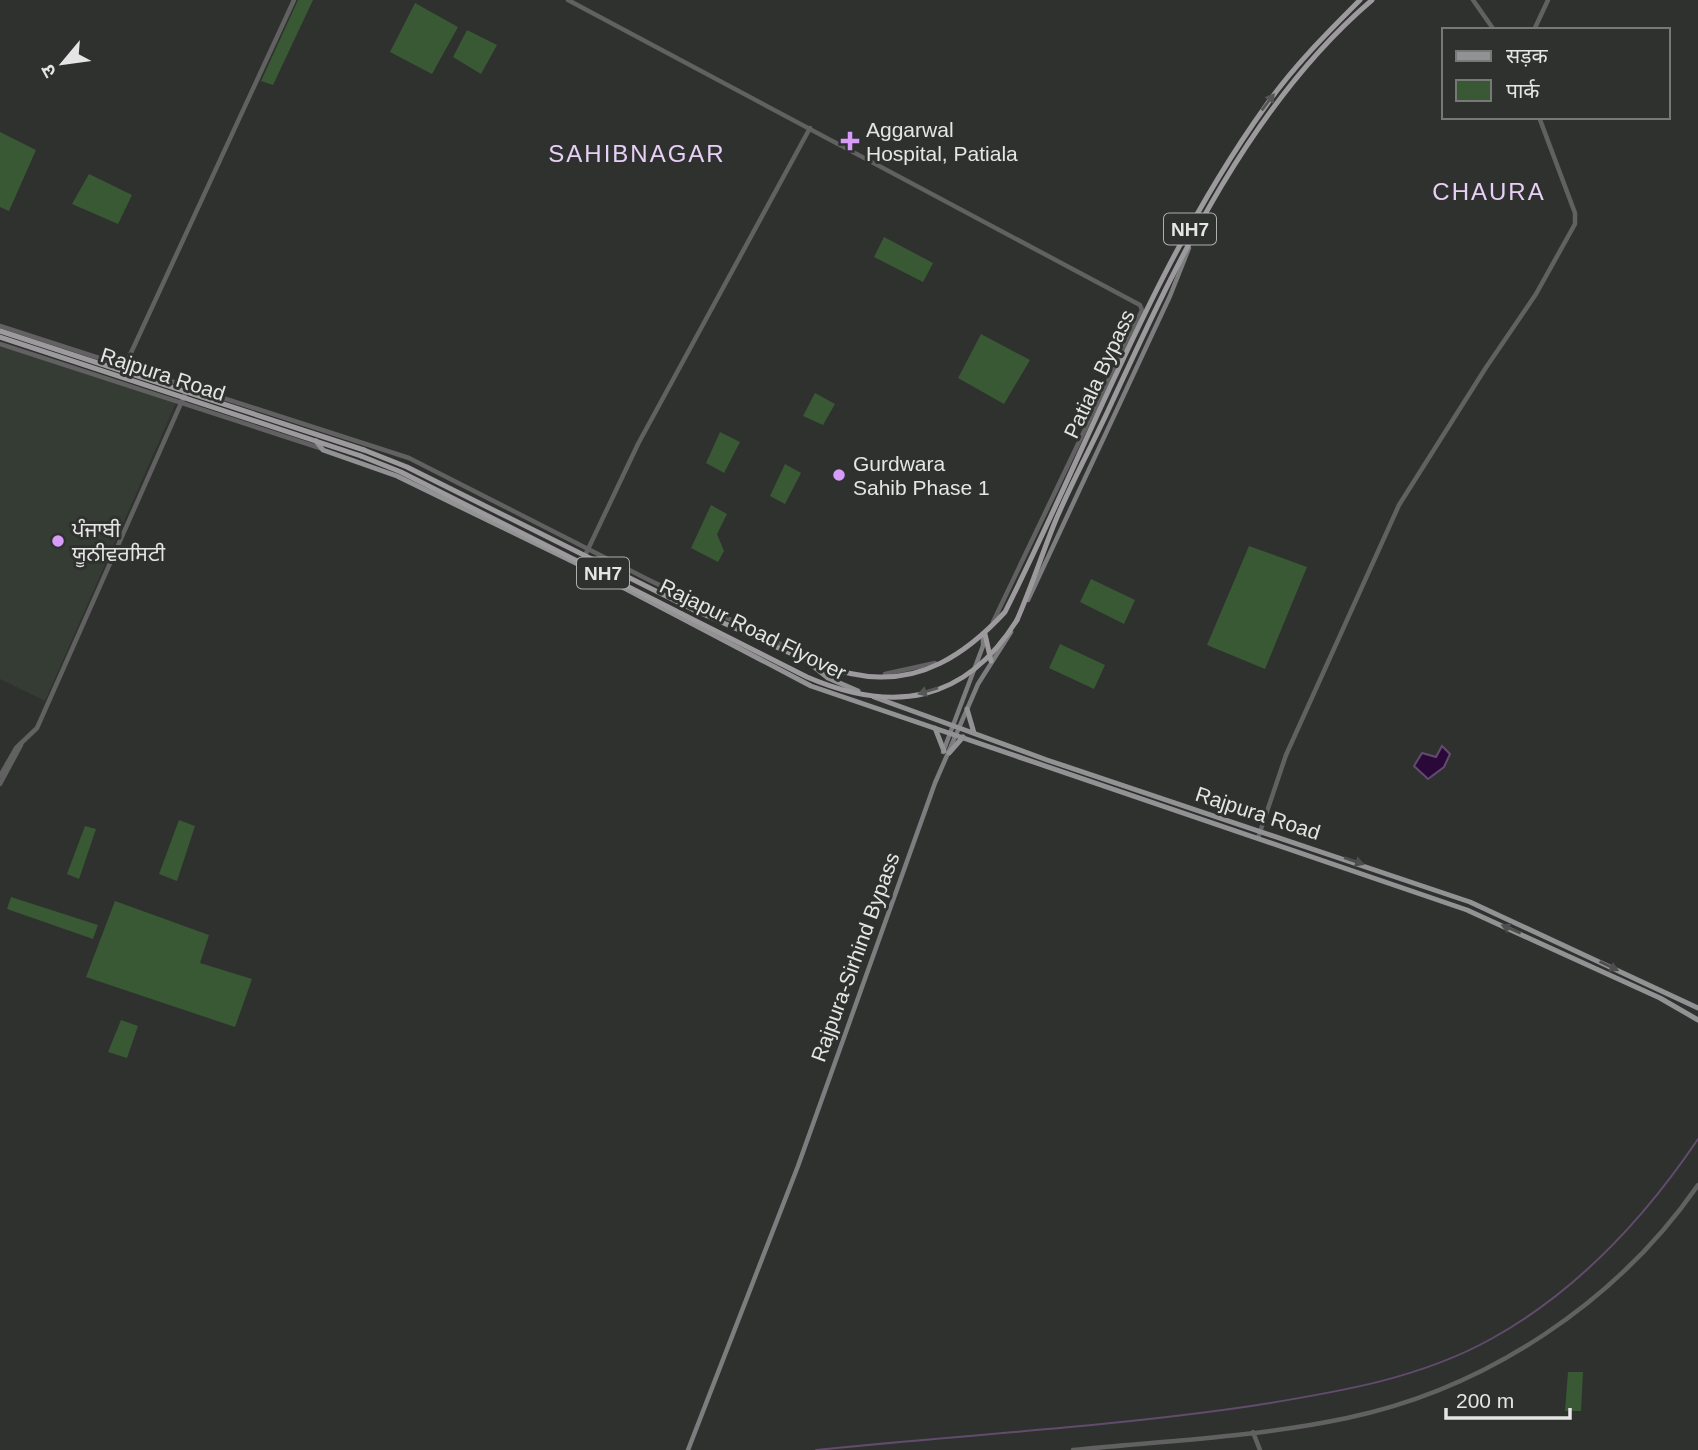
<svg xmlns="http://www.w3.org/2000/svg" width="1698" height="1450" font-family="Arial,'Noto Sans Devanagari','Noto Sans Gurmukhi',sans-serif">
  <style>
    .built { fill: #353c34 }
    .green { fill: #395934 }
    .water { fill: #2a093a; stroke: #624b6d; stroke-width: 2 }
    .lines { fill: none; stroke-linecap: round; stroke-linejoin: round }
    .stream { stroke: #624b6d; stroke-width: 2 }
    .tertiary { stroke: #626162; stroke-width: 4.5 }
    .secondary { stroke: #7d7c7e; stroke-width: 4.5 }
    .primary { stroke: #929193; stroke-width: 5 }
    .trunk { stroke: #9c9a9d; stroke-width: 5 }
    .trunk-bridge { stroke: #9c9a9d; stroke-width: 5 }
    .oneway { fill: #555656 }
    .oneway2 { fill: #4d4e4d }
    .poi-dot { fill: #d79bf9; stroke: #2f312f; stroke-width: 2.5 }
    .labels { text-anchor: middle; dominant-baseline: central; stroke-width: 6; stroke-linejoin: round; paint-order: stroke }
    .shield { fill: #2f312f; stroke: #aeafae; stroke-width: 2 }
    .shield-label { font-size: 19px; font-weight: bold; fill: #e4e5e4 }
    .poi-label { font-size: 21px; fill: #e4e5e4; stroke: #2f312f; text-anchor: start }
    .street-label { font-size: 21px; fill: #e4e5e4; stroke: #2f312f }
    .quarter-label { font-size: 24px; letter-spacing: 2px; fill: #e8cff7; stroke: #2f312f }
  </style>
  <rect width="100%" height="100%" fill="#2f312f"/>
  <!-- built -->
  <path class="built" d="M0,342l176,61 -131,298 -45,-22z"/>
  <!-- green -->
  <path class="green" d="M298,0h15l-40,85 -12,-4z
    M415,3l43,24 -26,47 -42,-22z
    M467,30l30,15 -16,29 -28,-17z
    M0,132l36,18 -27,61 -9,-4z
    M89,174l43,21 -14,29 -46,-20z
    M884,237l49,26 -10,19 -49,-25z
    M981,334l49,26 -26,44 -46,-26z
    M815,393l20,11 -12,21 -20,-9z
    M720,432l20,10 -16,31 -18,-10z
    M785,464l16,9 -16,31 -15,-8z
    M711,505l16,9 -10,20 7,17 -6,11 -27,-14z
    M1249,546l58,21 -42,102 -58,-24z
    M1091,579l44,21 -11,24 -44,-22z
    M1060,644l45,21 -11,24 -45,-21z
    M179,820l16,6 -18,55 -18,-7z
    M85,826l11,3 -17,50 -12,-5z
    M11,897l87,28 -5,14 -86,-30z
    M115,901l94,34 -9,28 52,16 -17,48 -149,-50z
    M121,1020l17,6 -11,32 -19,-6z
    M1568,1372h15l-2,39h-16z"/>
  <!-- water -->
  <path class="water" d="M1442,746l8,8 -6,13 -16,12 -14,-13 8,-13 14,4z"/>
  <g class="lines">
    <!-- stream -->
    <path class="stream" d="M816,1450c147,-15 295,-23 442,-45 79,-13 161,-26 233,-66 85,-47 153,-120 207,-200"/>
    <!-- tertiary -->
    <path class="tertiary" d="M568,0l572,305 2,5 -149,312
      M1473,0l21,30
      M1534,30l14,-30
      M0,326l409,132 240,122 144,70 43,16
      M0,344l320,104
      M124,368l170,-368
      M581,564l57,-120 172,-316
      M885,674l50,-11
      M0,776l16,-28 21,-20 149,-336
      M0,784l21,-39
      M1258,838l28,-83 113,-250 86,-136 51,-75 39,-70v-11l-36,-96
      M1253,1432l7,18
      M1073,1450c91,-9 185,-13 274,-32 139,-29 270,-116 351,-233"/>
    <!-- secondary -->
    <path class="secondary" d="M1028,600l142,-304 19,-48
      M943,752l40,-106v-9
      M688,1450l110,-284 137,-383 43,-99 33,-52"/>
    <!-- primary -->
    <path class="primary" d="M316,441l7,9 74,26 191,93 223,117 656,224 193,88 38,22
      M807,661l21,17 30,13
      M874,697l173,63 423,142 228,106
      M967,709l7,24
      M935,728l9,23
      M949,753l14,-16"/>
    <!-- trunk -->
    <path class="trunk" d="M0,331l364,119
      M0,337l361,119
      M698,612c120,49 198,118 307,0 85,-169 149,-350 260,-505 27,-39 61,-73 95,-107
      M1017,620c14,-32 25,-66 38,-98 17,-41 39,-80 57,-120 66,-142 138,-298 260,-402
      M985,634l6,27"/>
    <!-- trunk-bridge -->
    <path class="trunk-bridge" d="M364,450l43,17 291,145
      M361,456l40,16 406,205c86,37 158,26 210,-57"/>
  </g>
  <!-- one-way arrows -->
  <defs><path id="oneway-solid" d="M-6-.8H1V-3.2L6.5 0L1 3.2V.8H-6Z" transform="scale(1.75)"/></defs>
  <g class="oneway">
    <use href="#oneway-solid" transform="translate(1268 102) rotate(-53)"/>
    <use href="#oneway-solid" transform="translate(928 691) rotate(163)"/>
  </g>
  <g class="oneway2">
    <use href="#oneway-solid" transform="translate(1354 861) rotate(19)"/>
    <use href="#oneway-solid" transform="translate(1511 929) rotate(-157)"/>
    <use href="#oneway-solid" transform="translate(1609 966) rotate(26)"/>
  </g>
  <!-- markers -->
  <g class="poi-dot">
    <path d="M846.5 130.5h7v7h7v7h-7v7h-7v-7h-7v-7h7z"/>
    <circle cx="839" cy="475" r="7"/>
    <circle cx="58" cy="541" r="7"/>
  </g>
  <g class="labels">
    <!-- shield labels -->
    <g class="shield">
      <rect x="1164" y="213.5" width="52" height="31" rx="5"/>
      <rect x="577" y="557.5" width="52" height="31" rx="5"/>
    </g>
    <g class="shield-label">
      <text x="1190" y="229">NH7</text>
      <text x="603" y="573">NH7</text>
    </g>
    <!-- poi labels -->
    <g class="poi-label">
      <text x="866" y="129">Aggarwal<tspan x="866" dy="24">Hospital, Patiala</tspan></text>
      <text x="853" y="463">Gurdwara<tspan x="853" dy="24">Sahib Phase 1</tspan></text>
      <text x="72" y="529">ਪੰਜਾਬੀ<tspan x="72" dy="24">ਯੂਨੀਵਰਸਿਟੀ</tspan></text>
    </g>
    <!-- street labels -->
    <g class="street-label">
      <text transform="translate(163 374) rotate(18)">Rajpura Road</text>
      <text transform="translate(1099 374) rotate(-65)">Patiala Bypass</text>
      <text transform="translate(753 629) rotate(26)">Rajapur Road Flyover</text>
      <text transform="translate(1258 813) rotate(18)">Rajpura Road</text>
      <text transform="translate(855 957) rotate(-70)">Rajpura-Sirhind Bypass</text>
    </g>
    <!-- quarter labels -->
    <g class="quarter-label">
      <text x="637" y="153">SAHIBNAGAR</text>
      <text x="1489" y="191">CHAURA</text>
    </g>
  </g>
  <!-- legend -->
  <rect x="1442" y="28" width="228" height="91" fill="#2f312f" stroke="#777977" stroke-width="2"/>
  <rect x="1456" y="51" width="35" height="10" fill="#929193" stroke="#777977" stroke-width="2"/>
  <text x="1506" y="63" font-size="21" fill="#e4e5e4">सड़क</text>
  <rect x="1456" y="80" width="35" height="21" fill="#395934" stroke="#777977" stroke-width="2"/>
  <text x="1506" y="98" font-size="21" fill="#e4e5e4">पार्क</text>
  <!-- north arrow -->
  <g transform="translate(63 63) rotate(241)" stroke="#2f312f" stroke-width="5" paint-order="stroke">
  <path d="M0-5L12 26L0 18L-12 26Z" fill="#e4e5e4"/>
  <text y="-10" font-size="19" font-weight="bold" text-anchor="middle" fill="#e4e5e4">उ</text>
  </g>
  <!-- scale -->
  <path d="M1446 1408v10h124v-10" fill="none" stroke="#e4e5e4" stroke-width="3.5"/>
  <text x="1456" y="1408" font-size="21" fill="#e4e5e4" stroke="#2f312f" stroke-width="5" paint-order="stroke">200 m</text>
</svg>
